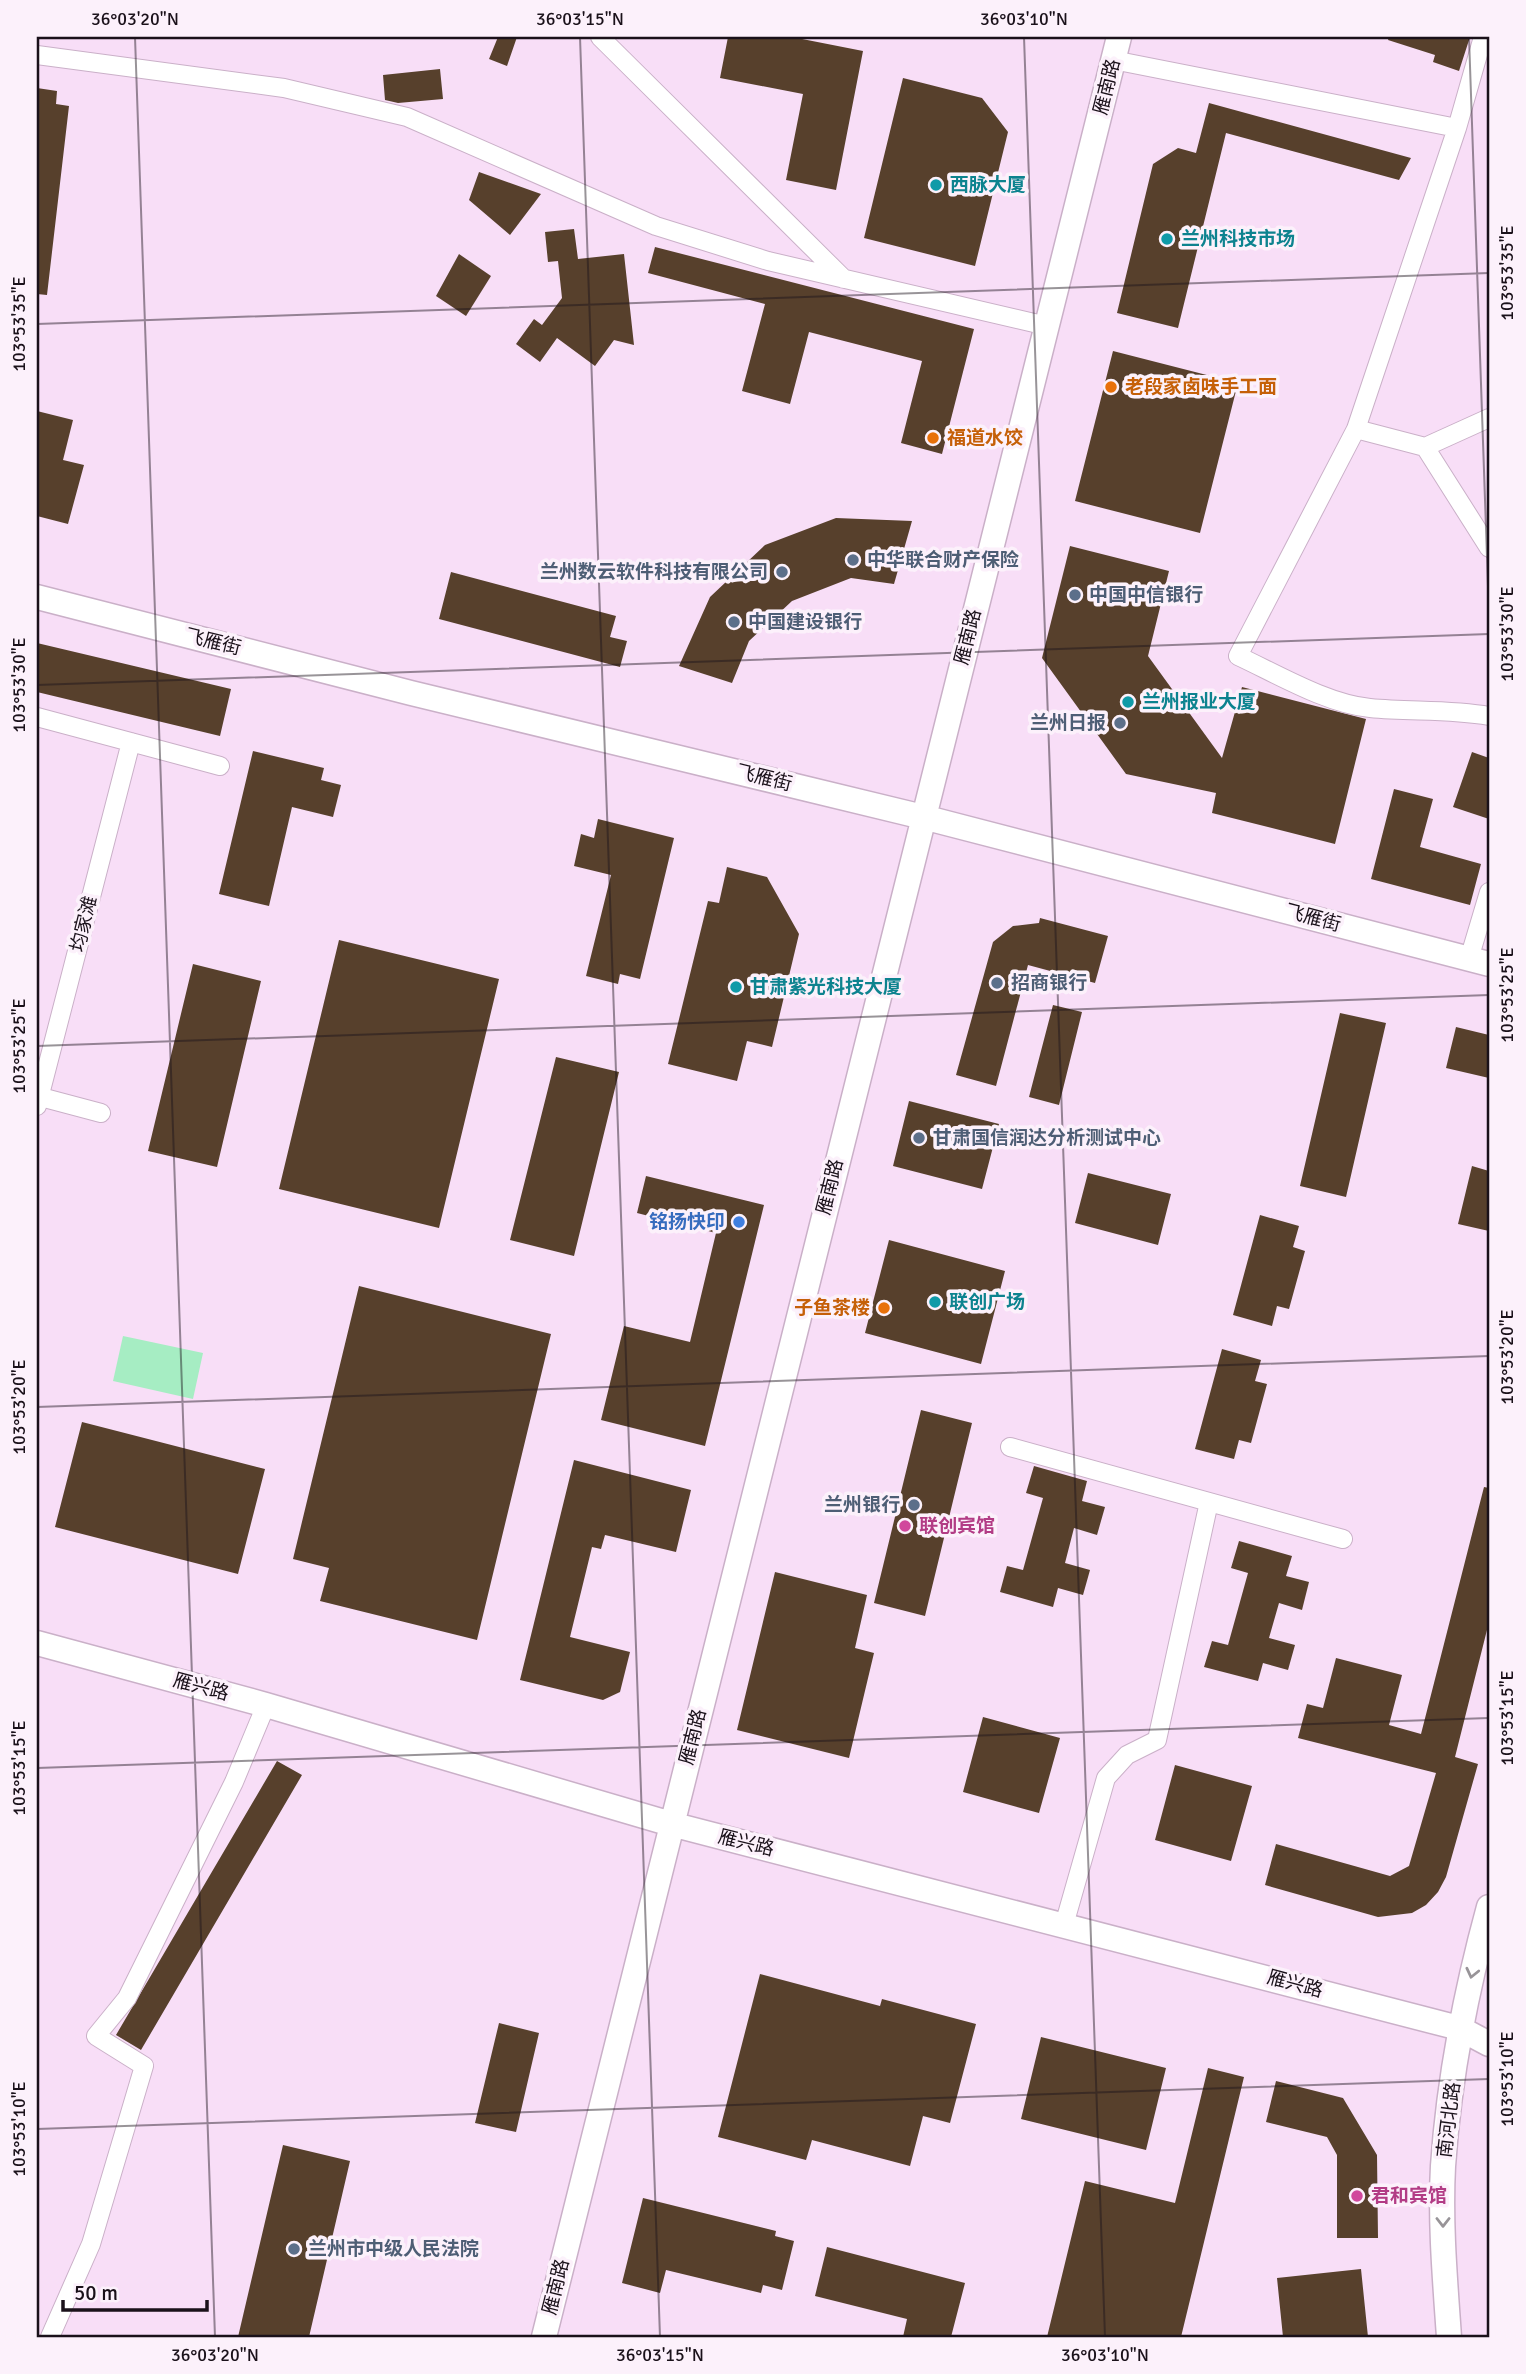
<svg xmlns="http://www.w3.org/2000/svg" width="1526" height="2374" font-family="Signika,'Noto Sans SC',sans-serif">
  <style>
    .green { fill: #a6edc3 }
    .building { fill: #57402c }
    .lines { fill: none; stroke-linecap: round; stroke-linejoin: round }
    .street-casing { stroke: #cab0c8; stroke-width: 20 }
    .secondary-casing { stroke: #cab0c8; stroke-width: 27 }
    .street { stroke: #fff; stroke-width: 18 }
    .secondary { stroke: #fff; stroke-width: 24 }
    .oneway { stroke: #989498 }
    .ticks { fill: none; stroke: #1a111a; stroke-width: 2; stroke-opacity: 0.45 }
    .culture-dot { fill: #0f9aa8; stroke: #fcf1fb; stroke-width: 2.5 }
    .food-dot { fill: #e8710a; stroke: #fcf1fb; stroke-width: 2.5 }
    .service-dot { fill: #5c6f8a; stroke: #fcf1fb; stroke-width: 2.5 }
    .shop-dot { fill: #3f7fe0; stroke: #fcf1fb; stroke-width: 2.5 }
    .hotel-dot { fill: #d1479c; stroke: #fcf1fb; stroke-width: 2.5 }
    .labels { text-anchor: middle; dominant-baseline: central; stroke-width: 7; stroke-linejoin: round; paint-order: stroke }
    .street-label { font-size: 19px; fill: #1a111a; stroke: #fcf1fb }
    .culture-label { font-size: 19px; font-weight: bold; fill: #0d838f; stroke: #fcf1fb; text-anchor: start }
    .food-label { font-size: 19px; font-weight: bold; fill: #c56008; stroke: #fcf1fb; text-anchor: start }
    .service-label { font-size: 19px; font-weight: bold; fill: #4e5e75; stroke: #fcf1fb; text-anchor: start }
    .shop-label { font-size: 19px; font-weight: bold; fill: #366cbe; stroke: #fcf1fb; text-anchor: end }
    .hotel-label { font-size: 19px; font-weight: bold; fill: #b23c85; stroke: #fcf1fb; text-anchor: start }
    .neatline { fill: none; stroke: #1a111a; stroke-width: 2.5 }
    .ticks-label { font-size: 18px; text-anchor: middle; fill: #1a111a }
  </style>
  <rect width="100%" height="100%" fill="#f8def7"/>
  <!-- green -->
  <path class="green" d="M123,1336l80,17 -10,46 -80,-18z"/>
  <!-- building -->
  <path class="building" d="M498,37h19l-10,29 -18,-7z
    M728,37h64l71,14 -27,139 -50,-10 17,-86 -83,-16z
    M1389,37h81l-11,34 -26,-9 2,-7 -47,-15z
    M440,69l3,30 -45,4 -13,-3 -2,-25z
    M903,78l79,20 26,34 -33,134 -111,-28z
    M37,88l20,3 -1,13 13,2 -22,189 -10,-1z
    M1209,103l202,55 -12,22 -173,-47 -48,195 -61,-15 36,-149 25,-16 18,5z
    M479,172l62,22 -31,41 -41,-35z
    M574,229l4,30 46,-5 10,91 -20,-5 -19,26 -38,-28 -17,24 -24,-18 18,-25 8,6 20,-27 -4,-37 -10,1 -3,-30z
    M655,247l319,82 -32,125 -41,-11 21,-82 -113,-29 -19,72 -48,-13 23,-87 -117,-31z
    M459,254l32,22 -25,40 -30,-20z
    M1113,351l125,32 -38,150 -125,-32z
    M37,411l36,9 -10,40 21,5 -16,59 -31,-8z
    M836,518l76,3 -18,63 -43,-6 -59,23 -43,40 -17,42 -53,-17 31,-69 55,-52z
    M1070,546l99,25 -21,85 74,102 20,-71 124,32 -31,125 -123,-31 4,-20 -90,-19 -84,-116z
    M451,572l165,44 -6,21 17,4 -7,26 -181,-48z
    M37,643l194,46 -11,47 -183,-44z
    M253,751l71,17 -3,12 20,5 -8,32 -41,-10 -23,99 -50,-12z
    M1472,752l17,6v61l-36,-12z
    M1394,789l39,10 -13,48 61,17 -11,41 -99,-26z
    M598,819l76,19 -34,141 -20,-5 -2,10 -32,-8 25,-101 -37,-9 7,-32 13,4z
    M727,867l40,10 32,57 -27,113 -25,-6 -10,40 -69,-17 40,-163 11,2z
    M1040,918l68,18 -13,47 -67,-18 -32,121 -40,-11 37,-133 20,-16 26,-3z
    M339,940l160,39 -60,249 -160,-39z
    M193,964l68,17 -44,186 -69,-16z
    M1053,1005l29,7 -23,93 -30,-8z
    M1340,1013l46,10 -40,174 -46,-11z
    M1456,1027l33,8v43l-43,-10z
    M556,1057l63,15 -45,184 -64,-16z
    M909,1101l90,23 -17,65 -89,-23z
    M1472,1166l17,5v60l-31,-7z
    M1088,1173l83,21 -13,51 -83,-22z
    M646,1176l118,29 -59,241 -104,-26 23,-94 66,16 26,-109 -79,-20z
    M1260,1215l39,11 -6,21 12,4 -16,58 -12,-3 -5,20 -39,-11z
    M889,1240l116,31 -24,93 -116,-31z
    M359,1286l192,48 -74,306 -157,-39 9,-33 -36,-9z
    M1222,1349l39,11 -6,21 12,3 -16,59 -12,-3 -5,19 -39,-10z
    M921,1410l51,13 -47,193 -51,-13z
    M82,1422l183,47 -27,105 -183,-47z
    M574,1460l117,30 -15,62 -71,-17 -4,14 -9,-2 -22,90 60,15 -10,40 -17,8 -83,-20z
    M1034,1466l53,15 -5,20 23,6 -8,28 -23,-7 -9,35 25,7 -7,25 -25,-7 -5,19 -53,-15 7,-26 16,4 20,-72 -17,-5z
    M1484,1487l5,1v134l-34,135 23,7 -32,113 -8,15 -12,13 -14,8 -34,4 -113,-32 11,-41 114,32 19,-10 27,-93 -138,-35 9,-34 16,4 13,-50 66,17 -13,50 32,9z
    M1239,1541l53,15 -6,20 23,6 -7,28 -23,-7 -10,35 26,7 -7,25 -25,-7 -5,18 -54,-14 8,-26 16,4 20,-72 -17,-5z
    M775,1572l92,23 -12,53 19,5 -25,105 -112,-28z
    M983,1717l77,21 -21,75 -76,-21z
    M277,1761l25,14 -161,275 -25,-15z
    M1175,1765l77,21 -21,75 -76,-21z
    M760,1974l120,32 2,-7 94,25 -26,99 -27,-7 -13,50 -98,-26 -6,20 -88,-23z
    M499,2023l40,10 -23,99 -41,-9z
    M1041,2037l125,31 -20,82 -125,-31z
    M1208,2068l36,9 -63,260h-134l38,-156 90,22z
    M1276,2081l67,17 34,57 1,83h-41v-83l-10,-18 -61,-15z
    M283,2145l67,16 -41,176h-71z
    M643,2198l133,33 -1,5 19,5 -12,49 -19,-5 -2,8 -95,-23 -6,23 -38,-10z
    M827,2247l138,36 -14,54h-48l4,-18 -92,-23z
    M1361,2269l7,68h-85l-6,-59z"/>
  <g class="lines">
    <defs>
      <path id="street" d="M600,37l244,242
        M1483,37l-26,91 -101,301 -118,227c39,18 89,48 132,52 40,4 79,1 119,8
        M37,55l247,33 123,29 249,109 112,35 279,65
        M1113,60l344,68
        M1356,429l69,18 64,101
        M1425,447l64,-29
        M37,717l183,49
        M1469,959l20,-67
        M37,1096l64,17
        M37,1106l94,-364
        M1010,1447l333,92
        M1064,1925l42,-147 21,-23 30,-15 52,-238
        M50,2337l41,-93 53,-178 -48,-30 31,-38 107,-216 32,-77"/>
      <path id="secondary" d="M37,597l374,96 512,124 566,147
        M37,1643l229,62 405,119 788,204 30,16
        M544,2337l575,-2300
        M1449,2337c-4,-57 -9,-114 -6,-171 6,-88 23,-175 46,-259"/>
    </defs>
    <!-- street casing -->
    <use href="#street" class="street-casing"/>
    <!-- secondary casing -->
    <use href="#secondary" class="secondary-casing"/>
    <!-- street -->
    <use href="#street" class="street"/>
    <!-- secondary -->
    <use href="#secondary" class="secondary"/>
  </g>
  <!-- one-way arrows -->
  <defs><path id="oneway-chevron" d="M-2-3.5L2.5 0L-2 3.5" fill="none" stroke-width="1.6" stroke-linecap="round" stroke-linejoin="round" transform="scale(1.75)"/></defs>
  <g class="oneway">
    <use href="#oneway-chevron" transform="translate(1472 1973) rotate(103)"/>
    <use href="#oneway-chevron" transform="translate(1443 2222) rotate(90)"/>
  </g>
  <!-- ticks -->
  <path class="ticks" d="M135,37l80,2300M580,37l80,2300M1024,37l81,2300M1469,37l20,578M37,324l1452,-51M37,685l1452,-51M37,1046l1452,-51M37,1407l1452,-51M37,1768l1452,-50M37,2129l1452,-50"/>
  <!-- markers -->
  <g class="culture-dot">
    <circle cx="936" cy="185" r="7"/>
    <circle cx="1167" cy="239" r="7"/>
    <circle cx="1128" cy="702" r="7"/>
    <circle cx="736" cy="987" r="7"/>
    <circle cx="935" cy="1302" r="7"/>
  </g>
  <g class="food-dot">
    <circle cx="1111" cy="387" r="7"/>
    <circle cx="933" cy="438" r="7"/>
    <circle cx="884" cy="1308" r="7"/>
  </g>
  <g class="service-dot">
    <circle cx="853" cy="560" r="7"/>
    <circle cx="782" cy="572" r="7"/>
    <circle cx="1075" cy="595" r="7"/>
    <circle cx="734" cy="622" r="7"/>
    <circle cx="1120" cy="723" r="7"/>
    <circle cx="997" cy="983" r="7"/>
    <circle cx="919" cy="1138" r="7"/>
    <circle cx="914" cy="1505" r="7"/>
    <circle cx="294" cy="2249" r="7"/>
  </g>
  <circle class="shop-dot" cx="739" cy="1222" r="7"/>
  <g class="hotel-dot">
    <circle cx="905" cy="1526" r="7"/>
    <circle cx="1357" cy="2196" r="7"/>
  </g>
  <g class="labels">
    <!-- street labels -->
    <g class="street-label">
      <text transform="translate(1107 87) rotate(-76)">雁南路</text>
      <text transform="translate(968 637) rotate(-76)">雁南路</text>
      <text transform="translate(213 642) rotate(14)">飞雁街</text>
      <text transform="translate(764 778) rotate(14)">飞雁街</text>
      <text transform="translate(1313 918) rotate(15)">飞雁街</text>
      <text transform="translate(84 924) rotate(-76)">均家滩</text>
      <text transform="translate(830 1187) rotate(-76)">雁南路</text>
      <text transform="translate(201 1687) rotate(15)">雁兴路</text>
      <text transform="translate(693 1737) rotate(-76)">雁南路</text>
      <text transform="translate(746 1843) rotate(14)">雁兴路</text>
      <text transform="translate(1295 1984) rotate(15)">雁兴路</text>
      <text transform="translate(1449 2120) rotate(-83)">南河北路</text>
      <text transform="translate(556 2287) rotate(-76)">雁南路</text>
    </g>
    <!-- culture labels -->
    <g class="culture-label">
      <text x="950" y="185">西脉大厦</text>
      <text x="1181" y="239">兰州科技市场</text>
      <text x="1142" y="702">兰州报业大厦</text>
      <text x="750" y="987">甘肃紫光科技大厦</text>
      <text x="949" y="1302">联创广场</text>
    </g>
    <!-- food labels -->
    <g class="food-label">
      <text x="1125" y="387">老段家卤味手工面</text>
      <text x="947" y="438">福道水饺</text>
      <text x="870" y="1308" text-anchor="end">子鱼茶楼</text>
    </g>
    <!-- service labels -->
    <g class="service-label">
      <text x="867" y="560">中华联合财产保险</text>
      <text x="768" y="572" text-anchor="end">兰州数云软件科技有限公司</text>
      <text x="1089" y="595">中国中信银行</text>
      <text x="748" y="622">中国建设银行</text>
      <text x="1106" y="723" text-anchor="end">兰州日报</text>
      <text x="1011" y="983">招商银行</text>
      <text x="933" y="1138">甘肃国信润达分析测试中心</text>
      <text x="900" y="1505" text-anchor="end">兰州银行</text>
      <text x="308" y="2249">兰州市中级人民法院</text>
    </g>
    <!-- shop labels -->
    <g class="shop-label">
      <text x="725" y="1222">铭扬快印</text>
    </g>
    <!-- hotel labels -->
    <g class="hotel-label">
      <text x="919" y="1526">联创宾馆</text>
      <text x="1371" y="2196">君和宾馆</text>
    </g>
  </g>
  <!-- border -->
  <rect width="1526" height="2374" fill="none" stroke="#fcf1fb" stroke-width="77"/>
  <!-- scale -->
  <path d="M63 2300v10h144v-10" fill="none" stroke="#1a111a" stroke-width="3.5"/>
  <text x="74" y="2300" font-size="21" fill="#1a111a" stroke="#fcf1fb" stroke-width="5" paint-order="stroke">50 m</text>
  <rect x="38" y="38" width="1450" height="2298" class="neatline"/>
  <g class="ticks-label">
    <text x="135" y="25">36°03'20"N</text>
    <text x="580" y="25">36°03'15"N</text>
    <text x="1024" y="25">36°03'10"N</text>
    <text transform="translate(1507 273) rotate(-90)" y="6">103°53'35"E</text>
    <text transform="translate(19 324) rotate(-90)" y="6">103°53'35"E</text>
    <text transform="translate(1507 634) rotate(-90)" y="6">103°53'30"E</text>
    <text transform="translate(19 685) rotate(-90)" y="6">103°53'30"E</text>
    <text transform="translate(1507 995) rotate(-90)" y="6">103°53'25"E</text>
    <text transform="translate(19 1046) rotate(-90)" y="6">103°53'25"E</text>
    <text transform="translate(1507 1357) rotate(-90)" y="6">103°53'20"E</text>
    <text transform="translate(19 1407) rotate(-90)" y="6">103°53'20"E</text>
    <text transform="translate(1507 1718) rotate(-90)" y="6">103°53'15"E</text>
    <text transform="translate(19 1768) rotate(-90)" y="6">103°53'15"E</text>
    <text transform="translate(1507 2079) rotate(-90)" y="6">103°53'10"E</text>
    <text transform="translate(19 2129) rotate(-90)" y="6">103°53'10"E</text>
    <text x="215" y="2361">36°03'20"N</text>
    <text x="660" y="2361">36°03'15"N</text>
    <text x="1105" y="2361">36°03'10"N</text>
  </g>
</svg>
